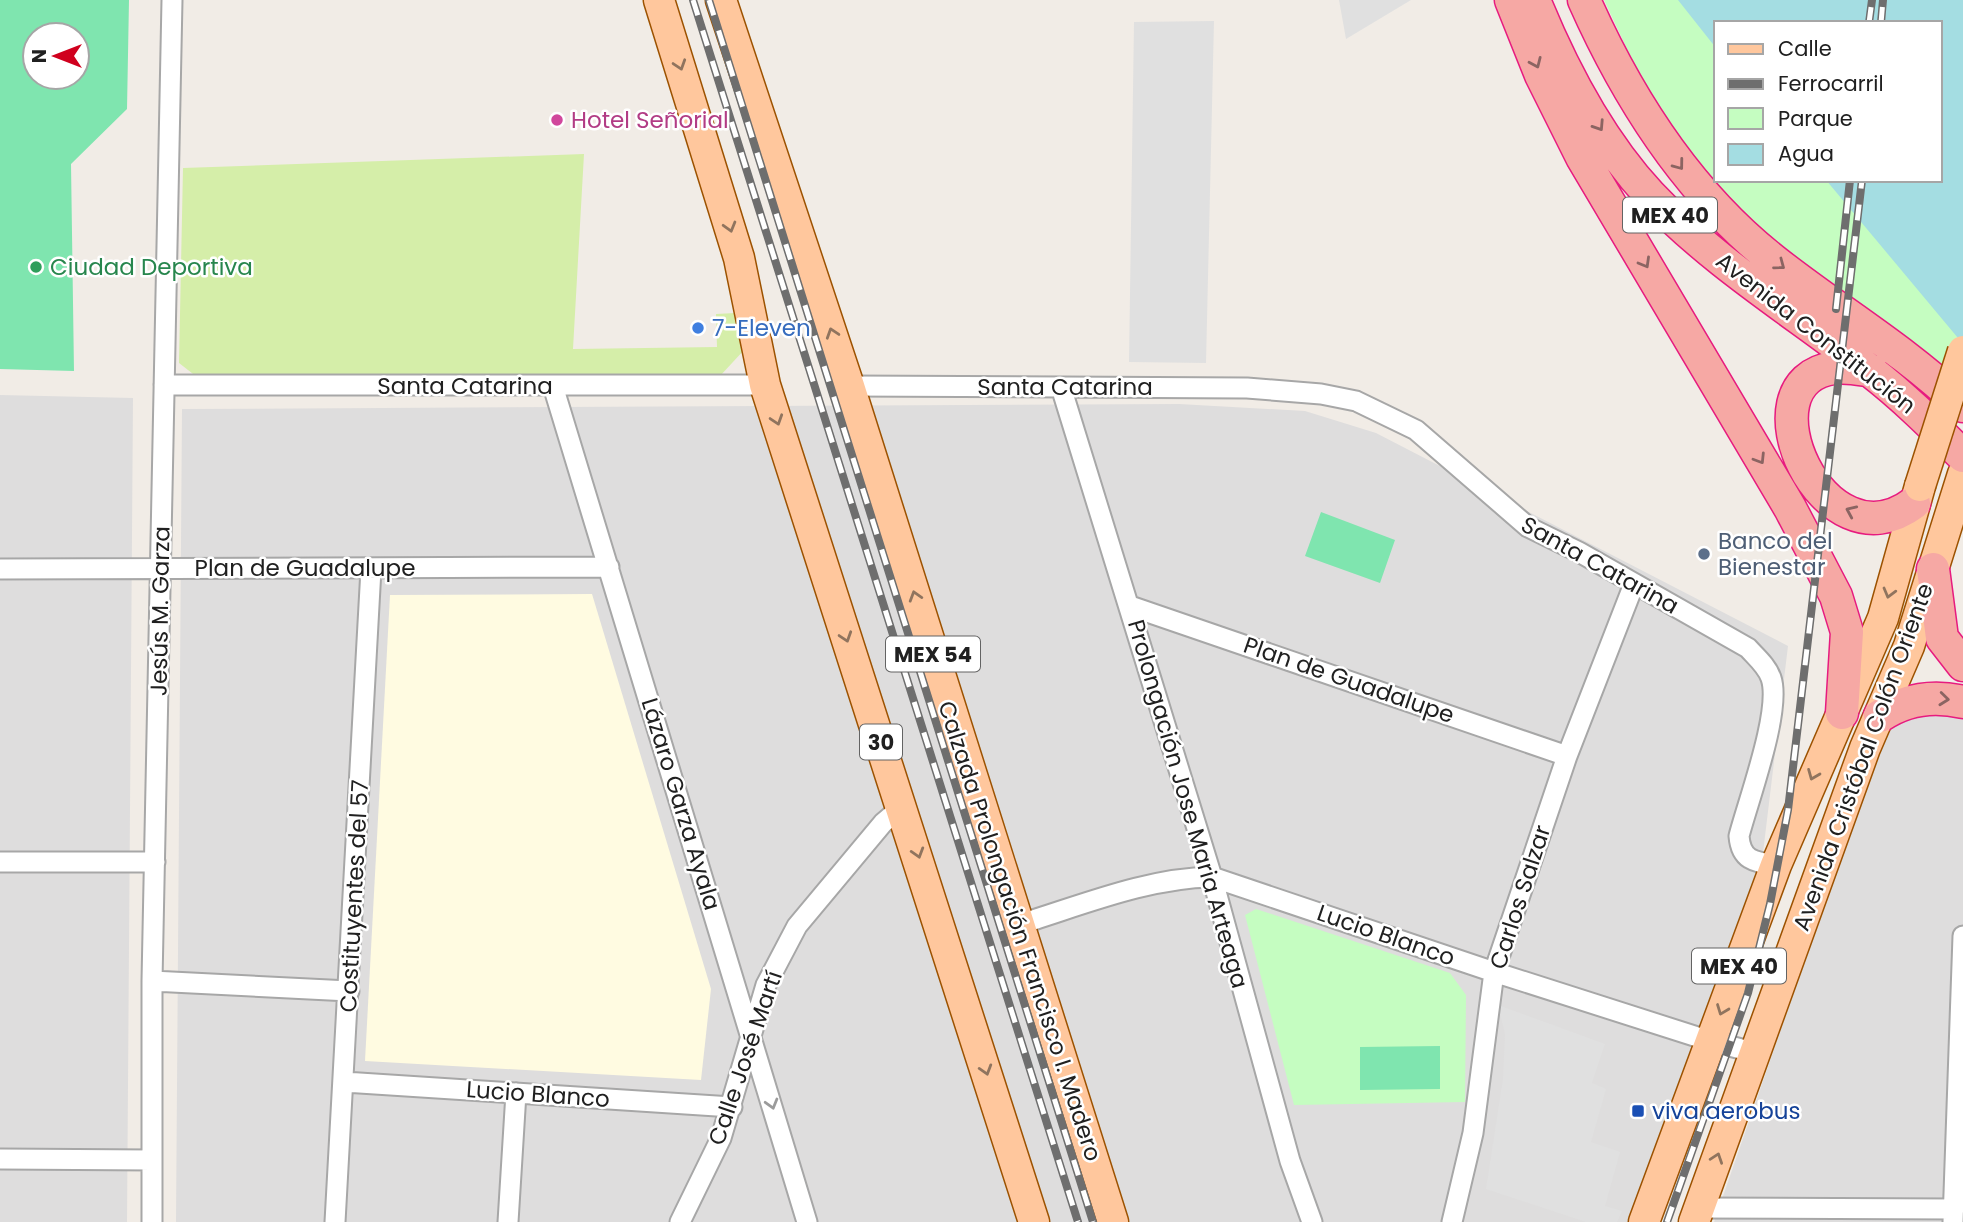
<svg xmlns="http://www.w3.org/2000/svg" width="1963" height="1222" font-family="Poppins,sans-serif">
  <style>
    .residential { fill: #dedddd }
    .education { fill: #fffbe1 }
    .grass { fill: #d5eea9 }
    .park { fill: #c5fdc1; fill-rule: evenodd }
    .pitch { fill: #7fe5af; fill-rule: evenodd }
    .parking { fill: #e0e0e0 }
    .water { fill: #a4dde2 }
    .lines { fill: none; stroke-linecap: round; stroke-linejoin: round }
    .minor-casing { stroke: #a7a7a7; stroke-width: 23 }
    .primary-casing { stroke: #9c5200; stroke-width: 33 }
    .trunk-casing { stroke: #e71b7f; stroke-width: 35 }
    .minor { stroke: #fff; stroke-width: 19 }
    .primary { stroke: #ffc79d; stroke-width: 30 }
    .trunk { stroke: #f6a8a4; stroke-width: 32 }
    .rail-casing { stroke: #6e6e6e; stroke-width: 8 }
    .rail { stroke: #fff; stroke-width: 5; stroke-dasharray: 16; stroke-linecap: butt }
    .primary-bridge-casing { stroke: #9c5200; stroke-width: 33; stroke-linecap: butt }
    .primary-bridge { stroke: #ffc79d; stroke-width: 30 }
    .oneway { stroke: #8b6462 }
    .oneway2 { stroke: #90745e }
    .oneway3 { stroke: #9b9b9b }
    .hotel-dot { fill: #d1479c; stroke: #fff; stroke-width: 2.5 }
    .leisure-dot { fill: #2e9e5b; stroke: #fff; stroke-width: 2.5 }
    .shop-dot { fill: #3f7fe0; stroke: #fff; stroke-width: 2.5 }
    .service-dot { fill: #5c6f8a; stroke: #fff; stroke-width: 2.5 }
    .transit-dot { fill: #1a4fb4; stroke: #fff; stroke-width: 2.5 }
    .labels { text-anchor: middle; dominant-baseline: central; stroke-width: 5; stroke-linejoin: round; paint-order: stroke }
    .shield { fill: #fff; stroke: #636363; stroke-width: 2 }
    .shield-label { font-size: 21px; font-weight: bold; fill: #202020 }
    .hotel-label { font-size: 23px; fill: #b23c85; stroke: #fff; text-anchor: start }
    .leisure-label { font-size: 23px; fill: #27864d; stroke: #fff; text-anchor: start }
    .shop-label { font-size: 23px; fill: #366cbe; stroke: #fff; text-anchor: start }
    .street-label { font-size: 23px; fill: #202020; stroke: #fff }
    .service-label { font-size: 23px; fill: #4e5e75; stroke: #fff; text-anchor: start }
    .transit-label { font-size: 23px; fill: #164399; stroke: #fff; text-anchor: start }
  </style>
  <rect width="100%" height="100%" fill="#f1ece6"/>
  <!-- residential -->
  <path class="residential" d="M0,395l133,3 -6,824h-127z
    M1179,404l126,7 71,22 412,213 -37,306 -103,270h-1472l6,-813z
    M1903,710l60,1v511h-249l171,-492z"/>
  <!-- education -->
  <path class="education" d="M592,594l119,395 -10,91 -336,-19 25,-466z"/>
  <!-- grass -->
  <path class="grass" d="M584,154l-11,195 144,-2 -1,-33 19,-1 10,36 -25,27 -523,1 -18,-14 4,-195z"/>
  <!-- park -->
  <path class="park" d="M1604,0h359v406l-182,-154 -113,-116zM1716,23h224v157h-224z
    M1256,909l194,64 16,22 -1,107 -171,3 -49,-190z"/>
  <!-- pitch -->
  <path class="pitch" d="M0,0h129l-2,109 -56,55 3,207 -74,-2zM77,35v42h-42v-42z
    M1321,512l74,28 -15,43 -75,-27z
    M1440,1046v43l-80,1v-43z"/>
  <!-- parking -->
  <path class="parking" d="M1339,0h72l-65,39z
    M1214,21l-8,342 -77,-1 5,-340z
    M1498,1005l107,39 -13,39 14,6 -15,53 29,10 -15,54 17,5 -5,11h-31l-100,-33 17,-110 2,-45z"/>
  <!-- water -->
  <path class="water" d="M1678,0h285v344l-137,-164h114v-157h-224v25z"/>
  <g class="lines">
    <defs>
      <path id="minor" d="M164,385h601
        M553,386l254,836
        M849,386l398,2 74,6 35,7 60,29 112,97 51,25 169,96c8,9 19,18 23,30 11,32 -23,123 -32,158 2,25 16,26 37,29
        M1061,387l151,490 78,284 22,61
        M0,569l609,-2
        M1130,606l437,150
        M0,862h155
        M1017,925c63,-19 129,-47 195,-48l282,95 216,69 43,11
        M152,981l197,10
        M344,1082l388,25
        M0,1159l152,1
        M1699,1208l255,1
        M152,1222v-241l20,-981
        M335,1222l36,-653
        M508,1222l8,-129
        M680,1222l41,-84 45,-153 31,-59 86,-103 20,-17
        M1452,1222l21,-89 21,-161 73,-216 67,-172
        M1953,1222l10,-286"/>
      <path id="primary" d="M659,0l80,258 26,127 269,837
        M721,0l128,386 264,836
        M1644,1222l132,-357 107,-247 37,-132
        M1694,1222l171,-474 44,-102 54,-172"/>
      <path id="trunk" d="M1511,0l30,75 41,82 208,351 46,88 11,36 -5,81
        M1534,0c28,69 65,140 116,195 64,68 146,118 219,175 34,26 64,56 94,86
        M1584,0c44,99 103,192 189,260 63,50 132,90 190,146
        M1872,371c-13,-2 -25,-5 -38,-3 -96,12 -11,204 80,135
        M1933,569l9,69 21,27
        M1880,716c25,-17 54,-21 83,-14"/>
    </defs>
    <!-- minor casing -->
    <use href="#minor" class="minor-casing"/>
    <!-- primary casing -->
    <use href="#primary" class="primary-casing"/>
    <!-- trunk casing -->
    <use href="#trunk" class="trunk-casing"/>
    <!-- minor -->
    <use href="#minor" class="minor"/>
    <!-- primary -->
    <use href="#primary" class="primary"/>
    <!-- trunk -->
    <use href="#trunk" class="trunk"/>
    <defs>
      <path id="rail" d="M693,0l385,1222
        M709,0l384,1222
        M1869,23l3,-23
        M1881,23l2,-23
        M1836,309l14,-129
        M1667,1222l81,-229 22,-89 18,-94 74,-630"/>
    </defs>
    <!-- rail casing -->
    <use href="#rail" class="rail-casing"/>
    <!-- rail -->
    <use href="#rail" class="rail"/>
    <defs>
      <path id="primary-bridge" d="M1920,486l43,-135"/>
    </defs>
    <!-- primary-bridge casing -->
    <use href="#primary-bridge" class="primary-bridge-casing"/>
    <!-- primary-bridge -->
    <use href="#primary-bridge" class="primary-bridge"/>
  </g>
  <!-- one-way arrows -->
  <defs><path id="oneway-chevron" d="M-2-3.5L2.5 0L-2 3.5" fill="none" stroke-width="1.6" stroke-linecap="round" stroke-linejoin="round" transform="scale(1.75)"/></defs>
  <g class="oneway">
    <use href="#oneway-chevron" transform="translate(1536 63) rotate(66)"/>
    <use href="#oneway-chevron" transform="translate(1599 126) rotate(57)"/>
    <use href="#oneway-chevron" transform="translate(1679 165) rotate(53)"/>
    <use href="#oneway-chevron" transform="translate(1645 263) rotate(60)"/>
    <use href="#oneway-chevron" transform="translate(1780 265) rotate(37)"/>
    <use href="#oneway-chevron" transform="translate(1760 459) rotate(58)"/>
    <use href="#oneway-chevron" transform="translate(1851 511) rotate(-156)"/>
    <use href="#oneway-chevron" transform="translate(1944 699) rotate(6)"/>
  </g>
  <g class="oneway2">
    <use href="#oneway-chevron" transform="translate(680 65) rotate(72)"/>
    <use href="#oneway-chevron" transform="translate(730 227) rotate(74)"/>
    <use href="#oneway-chevron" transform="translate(832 333) rotate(-108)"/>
    <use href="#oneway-chevron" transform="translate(777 420) rotate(72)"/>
    <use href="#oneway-chevron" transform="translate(1889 593) rotate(105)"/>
    <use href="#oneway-chevron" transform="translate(915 596) rotate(-107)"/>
    <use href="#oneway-chevron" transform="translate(846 637) rotate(72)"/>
    <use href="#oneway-chevron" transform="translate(1813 775) rotate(112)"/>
    <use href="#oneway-chevron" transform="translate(918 853) rotate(73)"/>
    <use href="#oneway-chevron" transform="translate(1722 1010) rotate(111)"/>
    <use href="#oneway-chevron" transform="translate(986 1070) rotate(73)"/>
    <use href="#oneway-chevron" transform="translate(1717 1158) rotate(-71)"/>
  </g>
  <use class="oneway3" href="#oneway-chevron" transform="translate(772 1104) rotate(74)"/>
  <!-- markers -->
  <circle class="hotel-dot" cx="557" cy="120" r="7"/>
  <circle class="leisure-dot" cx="36" cy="267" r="7"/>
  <circle class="shop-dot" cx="698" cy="328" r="7"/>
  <circle class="service-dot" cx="1704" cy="554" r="7"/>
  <rect class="transit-dot" x="1631" y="1104" width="14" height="14" rx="3.5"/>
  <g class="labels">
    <!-- shield labels -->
    <g class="shield">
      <rect x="1623" y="197.5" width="94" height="35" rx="5"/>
      <rect x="886" y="636.5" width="94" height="35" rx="5"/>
      <rect x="860" y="724.5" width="42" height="35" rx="5"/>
      <rect x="1692" y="948.5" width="94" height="35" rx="5"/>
    </g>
    <g class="shield-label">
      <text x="1670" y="215">MEX 40</text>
      <text x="933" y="654">MEX 54</text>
      <text x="881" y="742">30</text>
      <text x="1739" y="966">MEX 40</text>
    </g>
    <!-- hotel labels -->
    <g class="hotel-label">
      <text x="571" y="120">Hotel Señorial</text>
    </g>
    <!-- leisure labels -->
    <g class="leisure-label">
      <text x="50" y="267">Ciudad Deportiva</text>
    </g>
    <!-- shop labels -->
    <g class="shop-label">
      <text x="712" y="328">7-Eleven</text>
    </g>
    <!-- street labels -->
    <g class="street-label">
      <text transform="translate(1816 333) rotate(38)">Avenida Constitución</text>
      <text x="465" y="386">Santa Catarina</text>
      <text x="1065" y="387">Santa Catarina</text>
      <text transform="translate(1600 565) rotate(29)">Santa Catarina</text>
      <text x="305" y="568">Plan de Guadalupe</text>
      <text transform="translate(160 611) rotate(-89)">Jesús M. Garza</text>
      <text transform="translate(1349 680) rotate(19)">Plan de Guadalupe</text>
      <text transform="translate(1863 757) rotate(-70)">Avenida Cristóbal Colón Oriente</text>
      <text transform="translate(681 804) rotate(73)">Lázaro Garza Ayala</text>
      <text transform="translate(1188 804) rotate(74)">Prolongación Jose Maria Arteaga</text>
      <text transform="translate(354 896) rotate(-87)">Costituyentes del 57</text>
      <text transform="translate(1520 897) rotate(-72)">Carlos Salzar</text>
      <text transform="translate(1020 931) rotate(72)">Calzada Prolongación Francisco I. Madero</text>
      <text transform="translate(1386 935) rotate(19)">Lucio Blanco</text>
      <text transform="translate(745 1058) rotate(-71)">Calle José Martí</text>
      <text transform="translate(538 1094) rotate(4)">Lucio Blanco</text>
    </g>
    <!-- service labels -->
    <g class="service-label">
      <text x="1718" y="541">Banco del<tspan x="1718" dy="26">Bienestar</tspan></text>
    </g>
    <!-- transit labels -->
    <g class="transit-label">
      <text x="1652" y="1111">viva aerobus</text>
    </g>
  </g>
  <!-- legend -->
  <rect x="1714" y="21" width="228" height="161" fill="#ffffff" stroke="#a6a6a6" stroke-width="2"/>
  <rect x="1728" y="44" width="35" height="10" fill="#ffc79d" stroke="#a6a6a6" stroke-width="2"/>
  <text x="1778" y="56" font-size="21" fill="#202020">Calle</text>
  <rect x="1728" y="79" width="35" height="10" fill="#6e6e6e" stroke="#a6a6a6" stroke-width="2"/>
  <text x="1778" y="91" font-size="21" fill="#202020">Ferrocarril</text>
  <rect x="1728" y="108" width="35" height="21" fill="#c5fdc1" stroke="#a6a6a6" stroke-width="2"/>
  <text x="1778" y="126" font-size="21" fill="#202020">Parque</text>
  <rect x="1728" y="144" width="35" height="21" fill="#a4dde2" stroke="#a6a6a6" stroke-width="2"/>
  <text x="1778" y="161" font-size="21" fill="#202020">Agua</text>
  <!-- north arrow -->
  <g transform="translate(56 56) rotate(270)"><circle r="33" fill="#ffffff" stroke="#a6a6a6" stroke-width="2"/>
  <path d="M0-5L12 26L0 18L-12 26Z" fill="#d0001e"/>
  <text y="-10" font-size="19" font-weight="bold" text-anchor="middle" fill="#202020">N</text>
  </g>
</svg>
